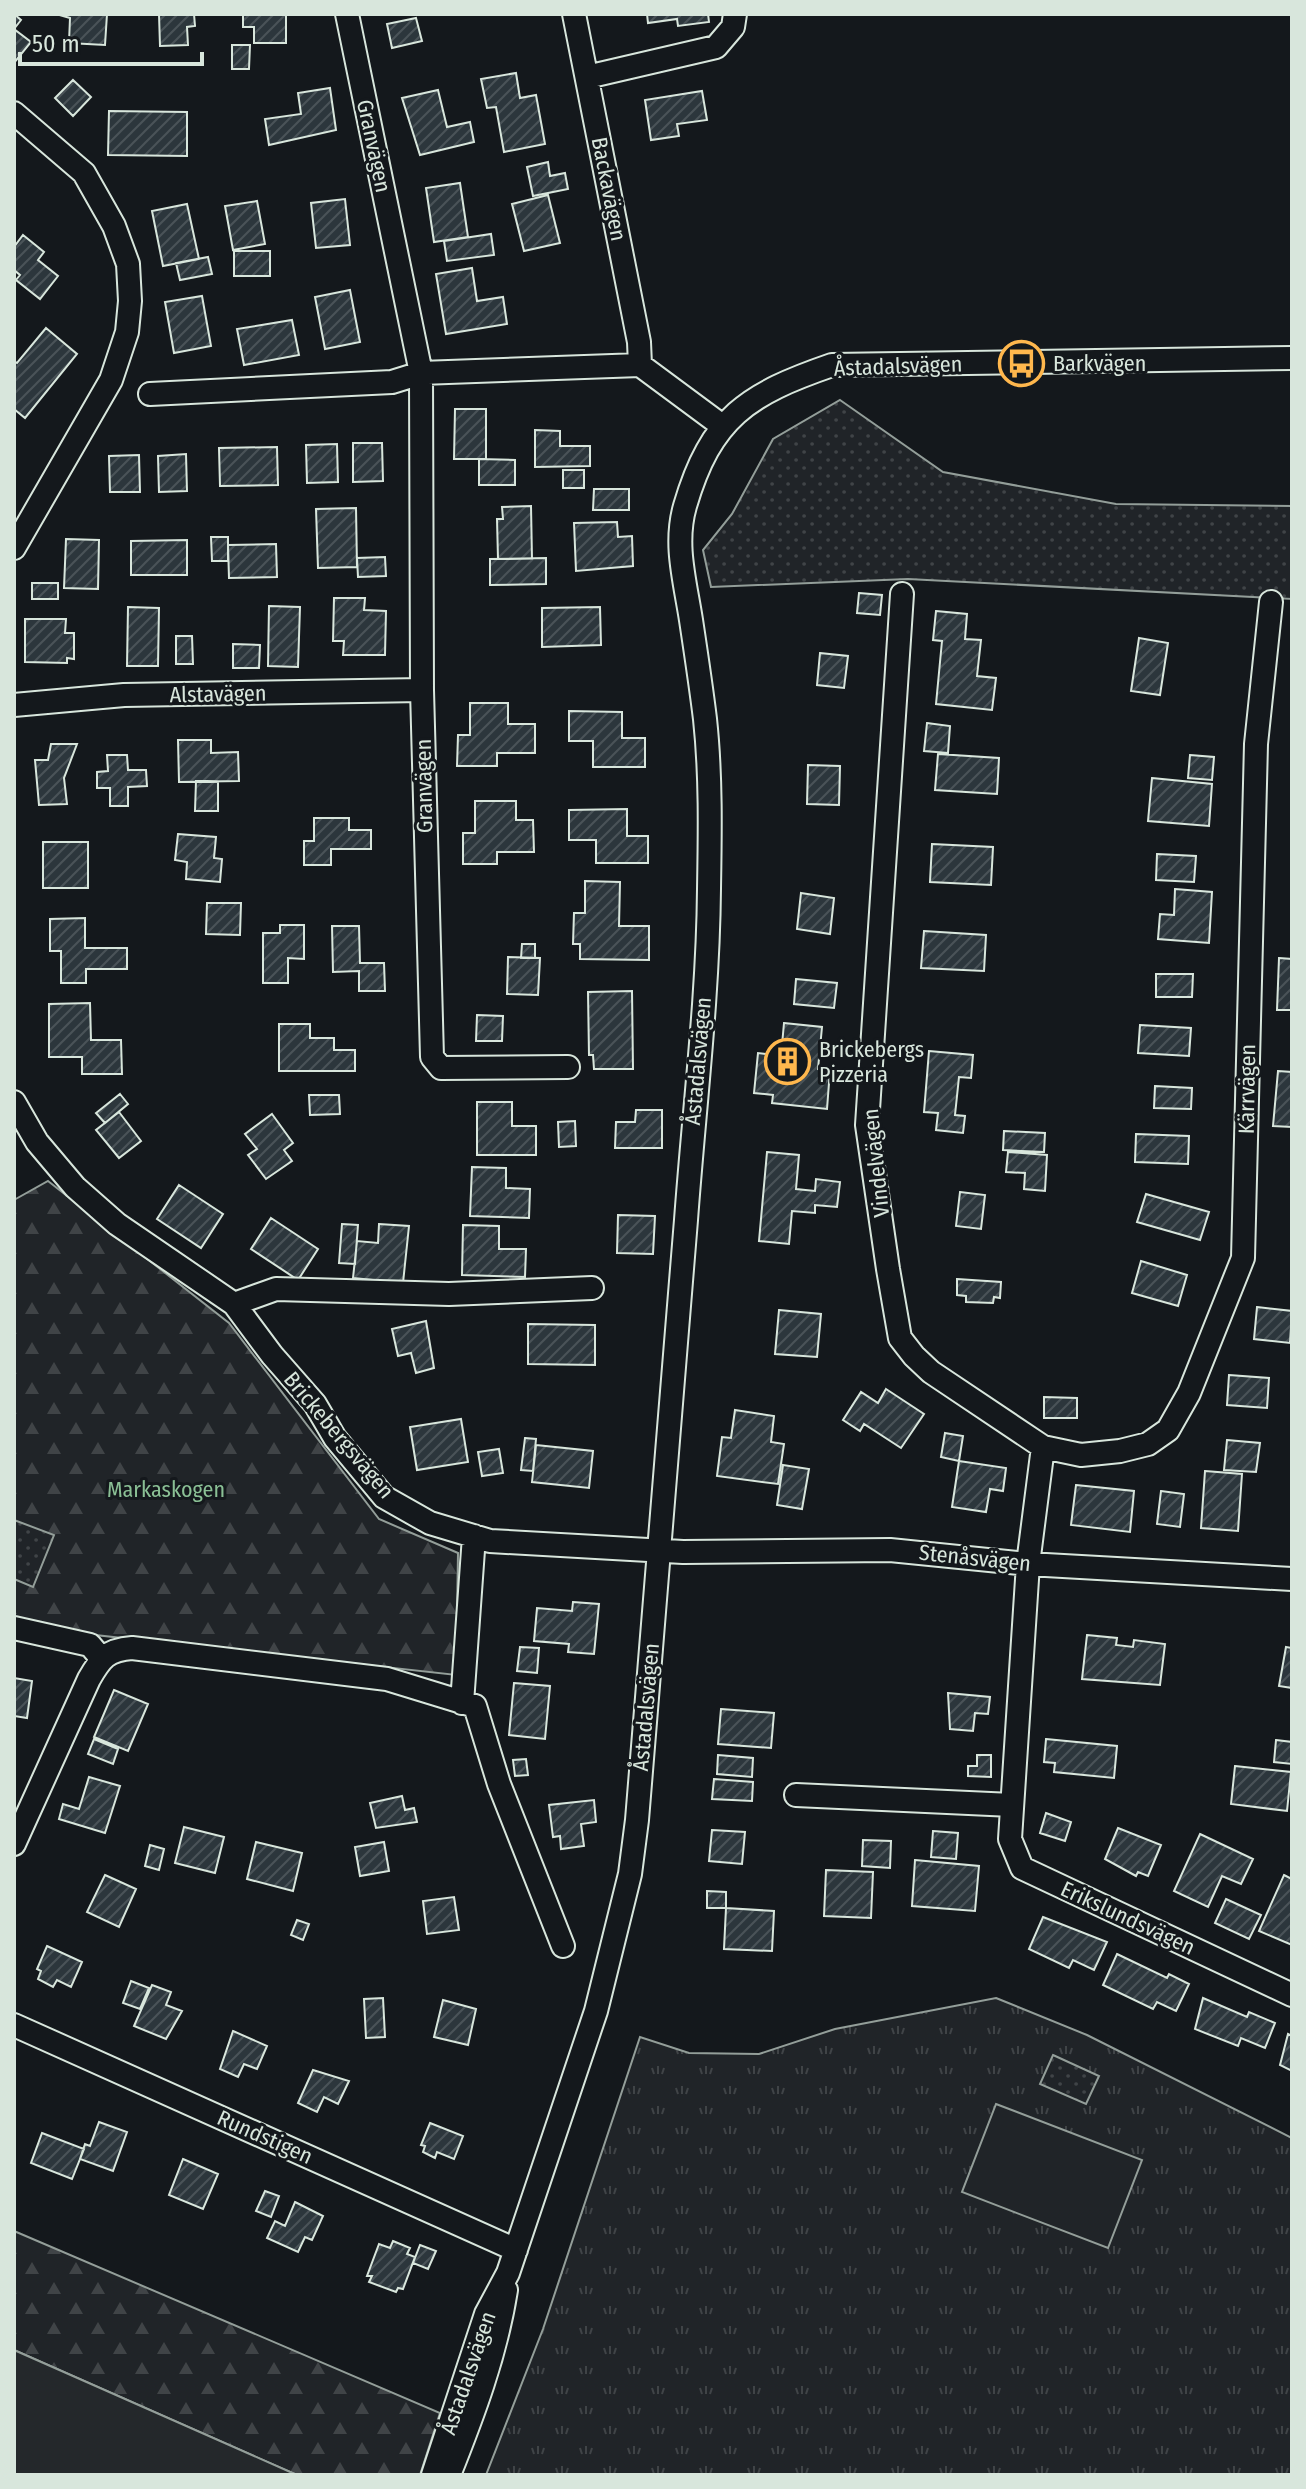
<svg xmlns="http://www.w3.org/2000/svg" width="1306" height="2489" font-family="'Fira Sans Condensed',sans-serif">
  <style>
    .grass { fill: url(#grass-tufts); stroke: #939e99; stroke-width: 2 }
    .forest { fill: url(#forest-firs); stroke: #939e99; stroke-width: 2 }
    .park { fill: url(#park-dots); stroke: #939e99; stroke-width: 2 }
    .pitch { fill: #202428; stroke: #939e99; stroke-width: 2 }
    .parking { fill: #24282b; stroke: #939e99; stroke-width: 2 }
    .building { fill: url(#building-hatch); stroke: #d8e6dc; stroke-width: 2 }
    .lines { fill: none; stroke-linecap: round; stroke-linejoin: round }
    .minor-casing { stroke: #d8e6dc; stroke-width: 26 }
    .minor { stroke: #14181c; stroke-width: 22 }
    .labels { text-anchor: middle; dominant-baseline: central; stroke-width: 6; stroke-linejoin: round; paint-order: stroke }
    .street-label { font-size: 22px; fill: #d8e6dc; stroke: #14181c }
    .poi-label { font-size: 22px; fill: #d8e6dc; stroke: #14181c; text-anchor: start }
    .park-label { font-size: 22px; fill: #8ac095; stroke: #14181c }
  </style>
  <defs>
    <pattern id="grass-tufts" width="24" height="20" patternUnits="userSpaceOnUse" patternTransform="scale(2)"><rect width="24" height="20" fill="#202428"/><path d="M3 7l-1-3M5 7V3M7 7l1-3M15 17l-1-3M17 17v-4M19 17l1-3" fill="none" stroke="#404447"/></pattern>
    <pattern id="forest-firs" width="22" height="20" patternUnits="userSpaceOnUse" patternTransform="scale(2)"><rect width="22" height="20" fill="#202428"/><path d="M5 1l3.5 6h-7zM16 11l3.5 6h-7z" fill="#404447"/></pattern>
    <pattern id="park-dots" width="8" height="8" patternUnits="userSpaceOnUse" patternTransform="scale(2)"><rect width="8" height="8" fill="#202428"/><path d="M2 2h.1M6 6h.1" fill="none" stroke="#404447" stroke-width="1.8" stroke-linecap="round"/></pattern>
    <pattern id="building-hatch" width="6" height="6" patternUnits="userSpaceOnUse" patternTransform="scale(2)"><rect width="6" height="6" fill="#2c363c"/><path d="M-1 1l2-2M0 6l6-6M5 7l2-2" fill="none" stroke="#4a5358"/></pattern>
  </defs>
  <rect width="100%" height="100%" fill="#14181c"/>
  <!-- grass -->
  <path class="grass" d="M996,1998l91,37 205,103v337h-806l57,-146 97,-292 49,16 70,1 76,-25z"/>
  <!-- forest -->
  <path class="forest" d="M48,1181l181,142 150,196 79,34 -2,122 -442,-49v-426z
    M14,2231l426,182 -20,62h-123l-283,-125z"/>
  <!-- park -->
  <path class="park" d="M840,400l103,72 173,32 176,2v93l-384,-20 -197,8 -8,-37 29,-36 41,-75z
    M14,1520l40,15 -21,52 -19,-8z
    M1053,2055l46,21 -13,28 -46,-20z"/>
  <!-- pitch -->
  <path class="pitch" d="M996,2104l146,56 -34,88 -146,-56z"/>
  <!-- parking -->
  <path class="parking" d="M14,2350l283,125h-283z"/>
  <!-- building -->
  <path class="building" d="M14,14l7,6 -7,9 17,13 -17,21z
    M56,14h51l-2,31 -36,-2 1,-25z
    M159,14h35l1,12 -8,1 1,18 -28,1z
    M243,14h43v29h-32v-16h-11z
    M647,14h61l1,8 -31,4 -1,-7 -29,4z
    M416,18l6,23 -30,7 -5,-24z
    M232,45h18l-1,24h-17z
    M516,73l4,25 16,-3 9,49 -41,8 -8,-45 -9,1 -6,-29z
    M73,80l18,17 -18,19 -18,-18z
    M330,88l6,42 -67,15 -4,-26 36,-5 -3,-21z
    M438,90l9,37 23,-5 4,20 -54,13 -18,-57z
    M702,91l5,29 -30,4 2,12 -28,4 -6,-40z
    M109,111l78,1v44l-79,-1z
    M548,162l2,14 15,-3 3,16 -35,7 -6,-29z
    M460,183l8,54 -34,5 -8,-54z
    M548,195l12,48 -36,8 -12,-47z
    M345,199l5,46 -34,3 -5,-45z
    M257,201l8,43 -32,6 -8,-44z
    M187,204l12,55 -36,7 -11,-55z
    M491,234l3,21 -47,6 -3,-20z
    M23,235l21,17 -6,8 20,16 -18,23 -24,-19 4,-5 -6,-5v-23z
    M234,251h36v25h-36z
    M208,257l4,17 -32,6 -4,-17z
    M472,268l5,33 26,-4 4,27 -61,10 -10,-60z
    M350,290l10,52 -35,7 -10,-52z
    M202,296l9,50 -37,7 -9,-51z
    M292,320l7,35 -55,10 -7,-36z
    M46,328l31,26 -52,64 -11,-9v-48l3,2z
    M455,409h31v50h-32z
    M535,430l25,1v15h30v20l-55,1z
    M353,443h29l1,38 -30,1z
    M337,444l1,38 -31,1 -1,-38z
    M277,447l1,38 -58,1 -1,-38z
    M186,454l1,37 -28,1 -1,-36z
    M139,455l1,37h-30l-1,-36z
    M479,459l36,1v25h-36z
    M563,470h21v18h-21z
    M594,489h35v21h-36z
    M531,506l1,53h-34l-1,-40h6l-1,-12z
    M356,508l1,59 -39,1 -2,-59z
    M617,522l1,15 14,-1 1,30 -57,5 -2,-48z
    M211,537h17v24h-16z
    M66,539l33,1 -1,49 -34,-1z
    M187,540v35h-56v-34z
    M276,544l1,33 -48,1 -1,-33z
    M385,557l1,19 -28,1 -1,-19z
    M546,558v26l-56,1v-26z
    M32,583h26v16h-26z
    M859,593l23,2 -2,20 -23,-2z
    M334,598h31l-1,12 22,1 -1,44h-42l1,-14h-11z
    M269,606l31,1 -2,60 -30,-1z
    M128,607l31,1 -1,58h-31z
    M600,607l1,38 -59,2v-39z
    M936,611l31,3 -2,25 16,1 -4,36 19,2 -4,32 -56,-6 6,-63 -9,-1z
    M25,619h41l-1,14h9v26l-7,-1v5l-42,-1z
    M176,636h16l1,28h-17z
    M1139,638l29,5 -8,52 -29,-4z
    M233,644l27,1 -1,23h-26z
    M820,653l28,3 -4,32 -27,-3z
    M470,703h38v21h27v29h-38v13h-40l1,-31h12z
    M569,711l53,1v26h23v29h-52v-26h-24z
    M927,723l23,3 -2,27 -24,-2z
    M178,740h33v13l27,-1 1,29 -60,1z
    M51,744h26l-13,34 3,26 -28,1 -4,-45h13z
    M938,754l61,4 -2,36 -62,-4z
    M107,755h20l1,15h18l1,16 -19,1v19h-18v-18h-13v-16l11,-1z
    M1190,755l24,2 -2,23 -24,-2z
    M808,765l32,1 -1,39 -32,-1z
    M1152,778l60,6 -3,42 -61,-5z
    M196,781l22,1v29h-23z
    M475,801h41v19h17l1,32h-37v12h-34v-31h12z
    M627,809v27h21v27h-52v-23h-27v-30z
    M314,818h35v12h22v19h-40v16h-27v-24h10z
    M178,834l38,3 -2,21 8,1 -2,23 -34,-3 1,-17 -12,-2z
    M43,842h45v46h-45z
    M932,844l61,3 -2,38 -61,-3z
    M1157,854l39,2 -2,26 -38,-2z
    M585,881l35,1 -1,44h30v34l-69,-1v-15h-7l1,-31h11z
    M1175,889l37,3 -3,51 -51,-4 2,-25 14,1z
    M801,893l33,5 -4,36 -33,-5z
    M207,903h34l-1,32 -34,-1z
    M85,918v30h42v21h-41v14h-25v-32h-11v-32z
    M280,925h24v34l-16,-1v25h-25v-50h17z
    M332,926h27l1,37h24l1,28h-26v-20l-26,1z
    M924,931l62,4 -2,36 -63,-3z
    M522,944h13v14h-14z
    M508,957l32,1 -2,37 -31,-1z
    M1279,958l13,1v51h-15z
    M1156,974h37l-1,23h-36z
    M796,979l41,4 -3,25 -40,-4z
    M632,991l1,78h-39l-1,-14h-4l-1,-63z
    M90,1003l1,37h30l1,34h-40v-17h-33v-53z
    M477,1015l26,1 -1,25h-26z
    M784,1023l38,4 -4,42 12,1 -3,39 -55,-6 1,-8 -19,-2 4,-40 23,3z
    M279,1024h31v14h24v12h21v21h-76z
    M1140,1025l51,3 -2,28 -51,-3z
    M929,1051l44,4 -2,23 -12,-1 -4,38 10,1 -2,17 -27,-3 2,-17 -14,-1z
    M1278,1071l14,1v55l-19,-1z
    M1155,1086l37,2 -1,21 -37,-1z
    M120,1094l8,10 -23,19 -9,-10z
    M309,1095h30l1,19 -30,1z
    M477,1102h35v24h24v29h-59z
    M636,1110h26v38h-47l1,-26h19z
    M119,1112l22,29 -22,17 -23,-28z
    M272,1114l21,29 -9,7 8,11 -26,18 -18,-24 9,-6 -12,-15z
    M575,1121l1,25 -17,1 -1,-25z
    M1004,1131l41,2 -1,19 -41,-2z
    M1136,1134l53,2 -1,28 -53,-2z
    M767,1152l32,3 -3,34 19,2 1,-12 24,3 -3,25 -22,-2v8l-23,-2 -3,33 -30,-3z
    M1008,1152l39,3 -2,36 -21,-2 1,-16 -19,-1z
    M472,1167l34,1v20l24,1 -1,29 -59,-2z
    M179,1185l44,29 -22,34 -44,-29z
    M960,1192l25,3 -4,34 -25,-3z
    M1146,1194l63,18 -9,28 -63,-18z
    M618,1215l37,1 -2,38 -36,-1z
    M271,1218l47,31 -20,31 -47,-31z
    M342,1224l16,1 -3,39 -16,-1z
    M379,1224l30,2 -6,57 -50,-5 4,-37 21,2z
    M463,1225l36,1v23h27l-1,28 -63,-2z
    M1141,1261l46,14 -9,31 -46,-13z
    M957,1279l44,3 -1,16 -6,-1 -1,6 -27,-1v-6l-9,-1z
    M1257,1307l35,4 -2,32 -36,-4z
    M779,1310l42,4 -4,43 -42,-3z
    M426,1321l8,47 -18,5 -5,-20 -13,3 -6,-27z
    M528,1324l67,1v40l-67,-1z
    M1229,1375l40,3 -2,30 -40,-3z
    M886,1389l38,25 -23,34 -37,-24 -4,7 -17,-11 18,-28 17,11z
    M1044,1397l33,1v20h-33z
    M735,1410l39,6 -3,26 13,2 -6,40 -61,-8 5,-39 9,1z
    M461,1419l7,43 -51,8 -7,-43z
    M945,1433l18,3 -4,25 -18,-4z
    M525,1438l11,1 -3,32 -12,-1z
    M1227,1440l33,3 -4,29 -32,-2z
    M536,1445l57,6 -4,37 -57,-6z
    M499,1449l4,24 -21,3 -4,-24z
    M959,1461l47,7 -3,23 -13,-2 -4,23 -34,-5z
    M783,1465l26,4 -7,40 -25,-4z
    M1205,1471l37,3 -4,57 -37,-3z
    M1076,1485l58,6 -4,41 -59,-7z
    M1161,1491l23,3 -4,33 -23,-3z
    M573,1602l26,2 -5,50 -26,-2 1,-8 -35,-3 3,-33 35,3z
    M1087,1635l30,3 -1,7 17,2 1,-7 31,4 -5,41 -78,-6z
    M520,1647l19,1 -2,25 -20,-2z
    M1286,1647l6,1v40l-13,-2z
    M14,1678l18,3 -5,37 -13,-2z
    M514,1683l36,3 -5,53 -36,-4z
    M114,1690l34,14 -20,47 -34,-14z
    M948,1693l42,4 -2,17 -13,-1 -2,18 -23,-2z
    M721,1709l53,4 -3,35 -53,-4z
    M94,1739l24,10 -5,15 -25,-10z
    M1046,1739l71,7 -3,32 -60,-6 1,-9 -11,-1z
    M1276,1740l16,2v22l-18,-2z
    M718,1755l35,3 -1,19 -35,-3z
    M977,1755h14v22l-23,-1v-10h9z
    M526,1759l2,16 -13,1 -2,-16z
    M1235,1766l56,6 -4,39 -56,-7z
    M89,1777l31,9 -15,47 -46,-14 4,-15 16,5z
    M714,1779l39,3 -1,19 -40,-2z
    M402,1796l3,14 9,-2 3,14 -41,6 -6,-25z
    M594,1800l2,22 -15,2 3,22 -23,3 -1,-13 -7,1 -4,-32z
    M1046,1813l25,9 -6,19 -25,-8z
    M184,1827l40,10 -9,36 -40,-10z
    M1118,1828l43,17 -13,31 -10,-4 -2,4 -31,-17z
    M712,1830l33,2 -3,32 -33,-3z
    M933,1831l25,2 -2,26 -25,-2z
    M1200,1834l53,25 -12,25 -19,-8 -14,31 -34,-16z
    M863,1840l28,1 -1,27 -28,-2z
    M256,1842l46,11 -9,38 -46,-12z
    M384,1842l5,29 -29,5 -5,-29z
    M150,1845l14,4 -5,21 -14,-4z
    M915,1860l64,6 -4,45 -63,-5z
    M826,1870l47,2 -2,46 -47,-2z
    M105,1875l31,14 -17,38 -32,-15z
    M1284,1875l8,4v66l-33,-14z
    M707,1891l19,1v16h-19z
    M454,1897l5,33 -32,4 -4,-33z
    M1226,1899l35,16 -12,24 -34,-16z
    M726,1908l48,3 -2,40 -48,-2z
    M1043,1917l64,25 -13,28 -21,-10 -4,8 -40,-19z
    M297,1920l12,4 -6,16 -12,-5z
    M47,1946l35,16 -11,25 -14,-7 -4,7 -15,-8 3,-8 -4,-2z
    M1117,1954l50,24 2,-4 20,10 -13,27 -19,-9 -4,7 -50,-24z
    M131,1981l18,7 -9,21 -17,-6z
    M152,1985l19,7 -5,13 16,6 -16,28 -32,-13z
    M383,1998l2,39 -19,1 -2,-39z
    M1203,1998l44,19 2,-5 26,11 -10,25 -24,-10 -3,8 -43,-17z
    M443,2000l33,9 -8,36 -34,-8z
    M233,2031l34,15 -10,23 -13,-5 -6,13 -18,-8z
    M1288,2034l4,2v35l-12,-6z
    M313,2070l36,11 -11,23 -14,-7 -7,15 -19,-9z
    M99,2122l28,10 -14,39 -33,-12 5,-15 5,2z
    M430,2123l33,13 -9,23 -17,-7 -2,6 -12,-6 2,-6 -4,-1z
    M42,2133l42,16 -12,30 -41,-16z
    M183,2159l35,15 -15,35 -34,-14z
    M265,2191l14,5 -8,21 -15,-6z
    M295,2202l28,14 -11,24 -7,-3 -7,15 -31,-14 8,-17 10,5z
    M393,2241l17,7 -3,6 8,3 -12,32 -5,-1 -2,4 -27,-10 3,-6h-5l12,-32 11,4z
    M420,2245l16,6 -8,18 -15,-6z"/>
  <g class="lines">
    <defs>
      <path id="minor" d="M347,14l74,359 1,317 10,367 9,11 127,-1
        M574,14l65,328 1,23
        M587,77l129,-30 17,-20 2,-13
        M14,113l70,60 30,53 14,38 2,37 -3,31 -16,48 -97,168
        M640,365l81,60
        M150,394l242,-12 29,-9 219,-8
        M902,594l-35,531 21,144 12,69 14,18 17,16 112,75 -15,117 -18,275 12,29 270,127
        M14,705l110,-10 298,-5
        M14,1102l23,40 38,45 42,37 117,80 38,51 43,49 20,34 49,59 46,26 60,18 193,11 207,-2 138,14 264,15
        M234,1304l42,-15 173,5 143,-6
        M1043,1447l38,8 39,-4 28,-7 20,-14 21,-37 54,-135 13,-514 15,-142
        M14,1628l76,17 11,13
        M462,1703l12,-167
        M796,1795l216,10
        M14,1844l75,-165c12,-21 18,-29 43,-31l255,31 88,27 24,78 64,162
        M14,2025l502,225
        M433,2475l53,-161 22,-41 88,-262 34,-137 7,-54c16,-200 33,-400 49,-600 8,-110 22,-221 23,-331 1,-57 2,-114 -4,-170 -4,-33 -9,-66 -14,-99 -6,-39 -17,-76 -6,-114 26,-89 63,-112 147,-141l460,-7
        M449,2475c24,-60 47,-121 57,-185"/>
    </defs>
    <!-- minor casing -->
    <use href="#minor" class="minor-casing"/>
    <!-- minor -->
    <use href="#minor" class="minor"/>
  </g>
  <!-- icons -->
  <defs>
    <symbol id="bus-ring" viewBox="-11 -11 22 22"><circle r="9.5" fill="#14181c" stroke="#ffb74d" stroke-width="1.5"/><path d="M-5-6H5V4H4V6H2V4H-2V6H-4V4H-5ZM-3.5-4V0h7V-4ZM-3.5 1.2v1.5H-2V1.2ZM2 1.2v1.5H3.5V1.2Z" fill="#ffb74d"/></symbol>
    <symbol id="building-ring" viewBox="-11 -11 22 22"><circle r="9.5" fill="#14181c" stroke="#ffb74d" stroke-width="1.5"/><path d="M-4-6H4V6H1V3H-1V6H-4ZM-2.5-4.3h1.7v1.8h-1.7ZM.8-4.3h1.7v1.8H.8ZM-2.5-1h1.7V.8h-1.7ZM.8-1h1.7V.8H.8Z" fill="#ffb74d"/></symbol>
  </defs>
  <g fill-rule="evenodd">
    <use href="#bus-ring" x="996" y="338" width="51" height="51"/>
    <use href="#building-ring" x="762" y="1036" width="51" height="51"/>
  </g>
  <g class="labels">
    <!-- street labels -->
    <g class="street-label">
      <text transform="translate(374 146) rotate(78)">Granvägen</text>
      <text transform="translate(609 189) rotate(79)">Backavägen</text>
      <text transform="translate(898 366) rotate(-2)">Åstadalsvägen</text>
      <text transform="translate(218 694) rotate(-1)">Alstavägen</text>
      <text transform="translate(424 786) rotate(-91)">Granvägen</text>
      <text transform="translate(698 1061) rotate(-85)">Åstadalsvägen</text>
      <text transform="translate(1247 1089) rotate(-89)">Kärrvägen</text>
      <text transform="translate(876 1163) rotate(-96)">Vindelvägen</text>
      <text transform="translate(339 1435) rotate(50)">Brickebergsvägen</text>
      <text transform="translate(975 1558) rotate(6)">Stenåsvägen</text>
      <text transform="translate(646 1707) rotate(-85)">Åstadalsvägen</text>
      <text transform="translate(1128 1918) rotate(25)">Erikslundsvägen</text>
      <text transform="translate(265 2137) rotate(24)">Rundstigen</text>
      <text transform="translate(468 2373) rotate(-71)">Åstadalsvägen</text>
    </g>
    <!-- poi labels -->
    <g class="poi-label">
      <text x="1053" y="363">Barkvägen</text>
      <text x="819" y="1049">Brickebergs<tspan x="819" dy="25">Pizzeria</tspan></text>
    </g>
    <!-- park labels -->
    <g class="park-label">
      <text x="166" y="1489">Markaskogen</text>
    </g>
  </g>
  <!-- border -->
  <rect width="1306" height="2489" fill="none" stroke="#d8e6dc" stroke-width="32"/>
  <!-- scale -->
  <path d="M20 52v12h182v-12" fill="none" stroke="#d8e6dc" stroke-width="4"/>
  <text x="32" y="52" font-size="24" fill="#d8e6dc" stroke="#14181c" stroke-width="6" paint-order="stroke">50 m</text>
</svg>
